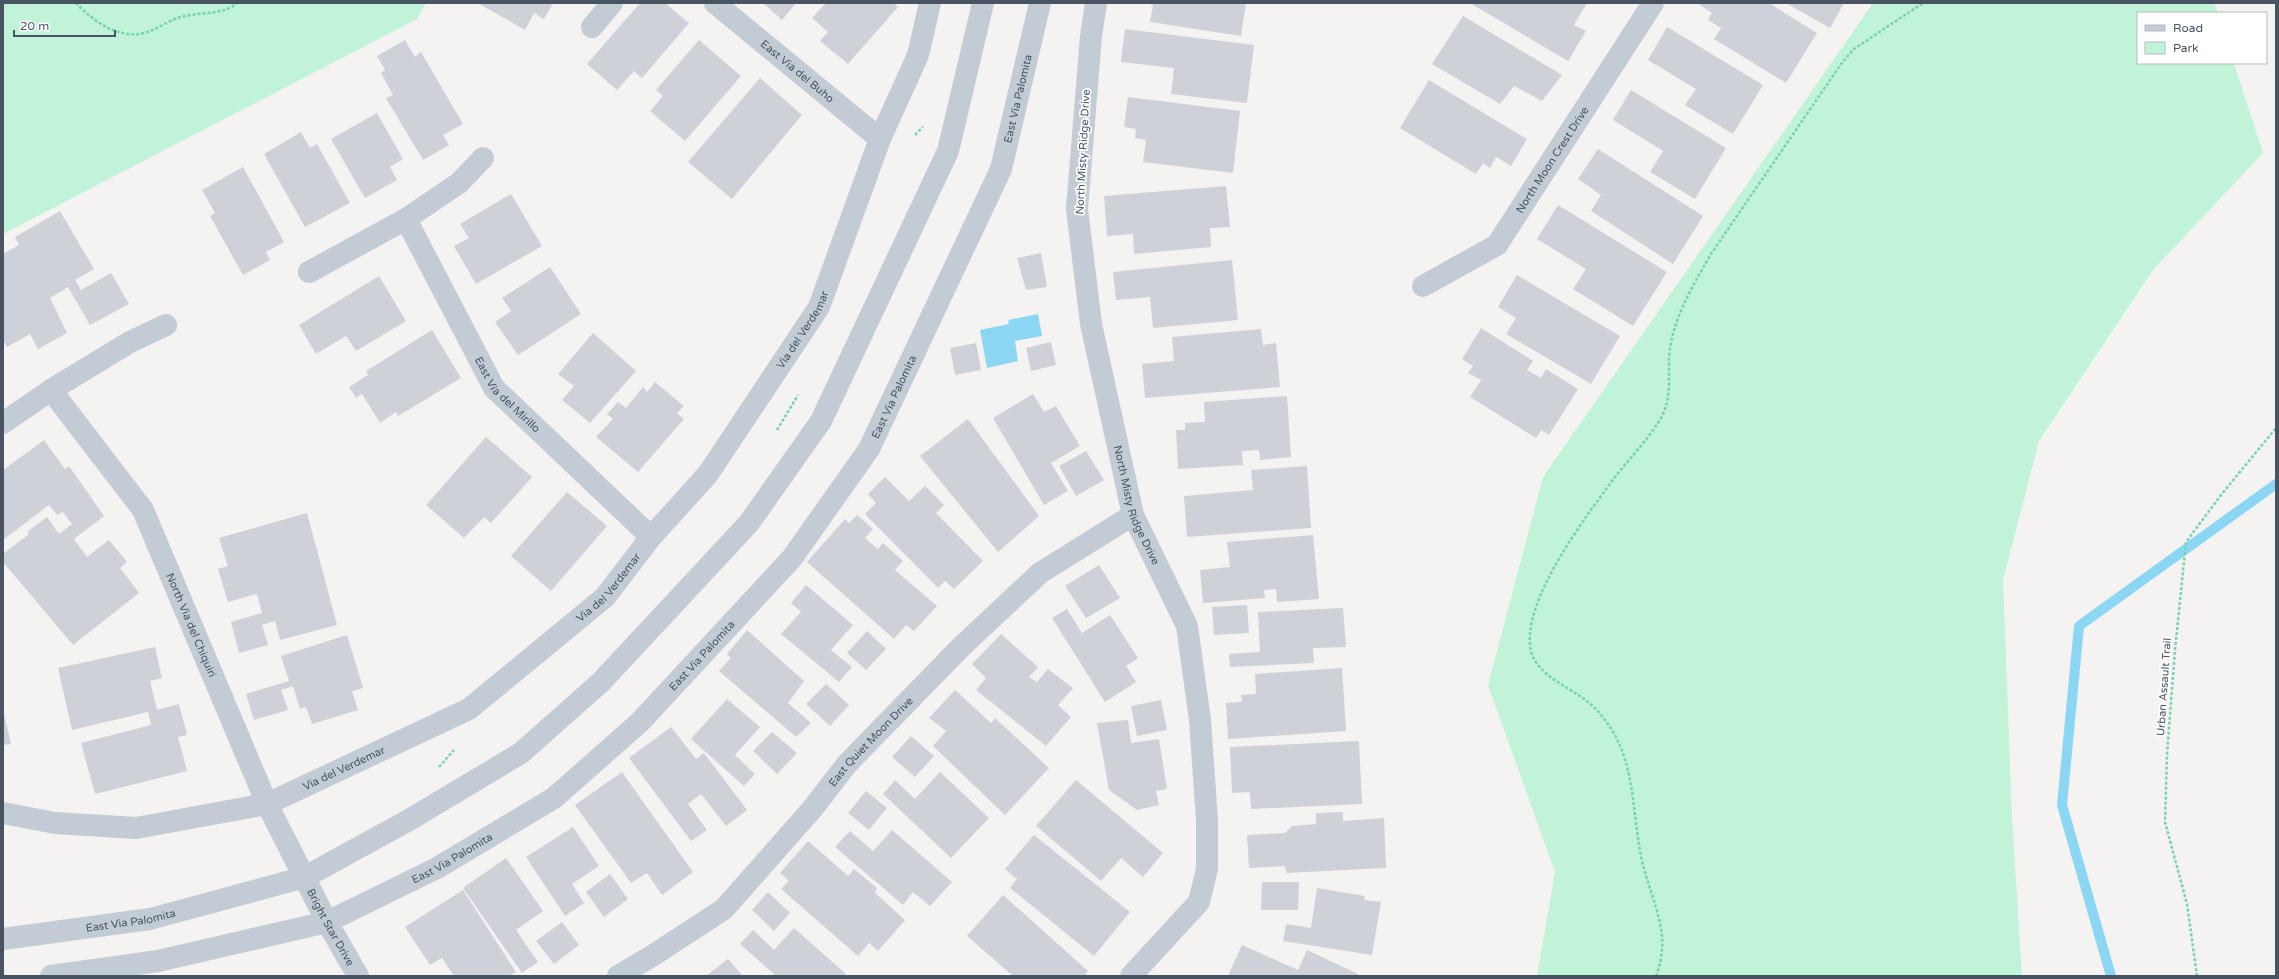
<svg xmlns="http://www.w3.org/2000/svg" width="2279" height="979" font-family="'Varela Round',sans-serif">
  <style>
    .green { fill: #c0f3d7 }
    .water { fill: #8ad6f3 }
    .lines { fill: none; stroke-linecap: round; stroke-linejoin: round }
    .stream { stroke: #8ad6f3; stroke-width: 10 }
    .building { fill: #ced1d8 }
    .path { stroke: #75d4ab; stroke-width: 2.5; stroke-dasharray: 3 2; stroke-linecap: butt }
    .minor { stroke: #c3ccd4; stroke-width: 22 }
    .labels { text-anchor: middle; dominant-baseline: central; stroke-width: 3.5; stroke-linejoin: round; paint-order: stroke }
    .street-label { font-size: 11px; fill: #485462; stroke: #fff }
  </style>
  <rect width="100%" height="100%" fill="#f5f3f2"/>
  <!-- green -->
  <path class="green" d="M3,3h423l-9,16 -414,215z
    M1873,3h341l4,10h-80v50h96l29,90 -110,117 -114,171 -36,139 9,238 10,158h-485l18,-104 -67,-187 55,-208z"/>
  <!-- water -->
  <path class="water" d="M1038,314l4,22 -27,5 3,20 -31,7 -7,-38 29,-6 -1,-4z"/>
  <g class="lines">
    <!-- stream -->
    <path class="stream" d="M2111,976l-49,-171 17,-179 197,-142"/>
  </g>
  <!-- building -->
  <path class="building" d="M478,3h75l-9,16 -10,-6 -9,17z
    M640,3h25l24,20 -47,55 -8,-7 -17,19 -30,-26z
    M763,3h33l-14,17z
    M826,3h67l5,4 -50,57 -28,-23 8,-9 -16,-14z
    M1146,3h100l-5,33 -91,-14 3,-17z
    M1470,3h117l-13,22 12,6 -18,30z
    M1697,3h72l48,30 -31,50 -72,-44 7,-11 -13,-8 4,-7z
    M1786,3h58l-14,25z
    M1463,16l99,59 -20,26 -28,-15 -14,18 -68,-40z
    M1667,27l96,58 -30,49 -48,-29 11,-16 -48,-29z
    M1125,29l129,16 -7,58 -76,-9 3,-26 -53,-6z
    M405,40l10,17 6,-5 42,72 -20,11 6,10 -26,15 -37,-62 7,-3 -12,-22 4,-3 -8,-14z
    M699,40l42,36 -56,65 -35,-30 13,-15 -7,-6z
    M760,78l42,37 -70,84 -44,-37z
    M1429,80l98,59 -16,27 -15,-9 -6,11 -7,-5 -7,11 -76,-46z
    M1631,90l95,58 -31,51 -45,-27 13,-21 -50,-31z
    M1128,97l112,14 -7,62 -90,-11 3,-22 -11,-2 1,-9 -12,-2z
    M377,113l26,46 -13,8 7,13 -32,18 -34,-59z
    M301,132l9,16 7,-4 33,59 -45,24 -41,-73z
    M1598,149l105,67 -30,48 -82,-53 10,-16 -23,-16z
    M243,167l41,75 -18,10 4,8 -27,15 -33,-59 5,-3 -13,-23z
    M1226,186l4,41 -20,1 1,19 -77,7 -1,-20 -26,2 -3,-40z
    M511,194l31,52 -66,38 -22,-38 15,-8 -9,-14z
    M1558,205l109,67 -34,54 -60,-37 13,-20 -49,-30z
    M60,211l34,58 -19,11 6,10 30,-17 18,31 -39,21 -22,-38 -18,11 17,35 -29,16 -8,-15 -23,13 -4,-7v-86l16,-9 -4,-8z
    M1041,253l6,34 -21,3 -9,-32z
    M1232,260l6,60 -85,8 -3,-31 -34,3 -3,-28z
    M550,267l31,47 -63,41 -23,-33 16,-11 -9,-13z
    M1517,275l103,61 -29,48 -85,-50 10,-16 -18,-11z
    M379,276l27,45 -50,30 -10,-15 -30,18 -17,-29z
    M1481,328l52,33 -6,9 14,8 5,-9 32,20 -29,46 -8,-5 -5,8 -66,-41 11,-17 -13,-7 5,-7 -11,-7z
    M1261,329l2,16 13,-2 4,44 -135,11 -3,-34 32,-3 -2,-24z
    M432,330l29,48 -63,38 -2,-4 -16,11 -18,-29 -6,4 -7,-11 19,-12 -2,-4z
    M593,333l43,38 -46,52 -28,-23 12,-14 -16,-12z
    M1051,342l5,23 -25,6 -5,-23z
    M976,343l5,27 -26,5 -5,-27z
    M655,382l29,24 -7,7 7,6 -46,53 -42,-35 17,-18 -6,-5 11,-12 8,6 17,-21 4,5z
    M1033,394l11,18 12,-6 24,40 -29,17 17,28 -24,14 -51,-87z
    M1287,396l4,61 -31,3 -1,-10 -17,1 1,14 -65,4 -2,-39h9v-7l20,-1 -1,-20z
    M968,419l71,97 -41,36 -78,-96z
    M486,437l46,40 -41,46 -7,-6 -20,21 -38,-33z
    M44,440l21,29 4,-3 35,50 -30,23 13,18 22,-17 18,22 -7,6 19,25 -66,52 -70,-83v-8l26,-20 -2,-2 20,-15 12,17 13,-10 -9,-12 -6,3 -8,-10 -46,35v-70z
    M1086,451l18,29 -28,16 -17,-30z
    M1307,466l4,62 -124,9 -3,-41 69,-6 -2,-20z
    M885,477l24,24 16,-15 19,19 -8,8 47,48 -29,28 -9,-8 -7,7 -73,-74 11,-11 -8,-9z
    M567,492l40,34 -56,65 -40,-35z
    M307,513l30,112 -57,15 -5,-19 -13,4 6,20 -29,8 -8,-31 31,-9 -5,-19 -29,8 -10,-33 10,-3 -9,-28z
    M857,515l16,14 -8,9 13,11 5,-6 20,18 -8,9 42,36 -23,25 -8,-6 -12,14 -87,-77 38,-43 4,4z
    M1313,535l6,64 -42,3 -1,-13 -12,1 1,8 -62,5 -3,-33 30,-3 -3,-25z
    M1099,565l21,33 -34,20 -21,-32z
    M806,585l47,40 -22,25 21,17 -13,15 -58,-48 20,-22 -10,-9z
    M1247,605l2,28 -35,2 -2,-28z
    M1343,608l3,39 -33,1 1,15 -84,4 -1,-13 31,-2 -2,-40z
    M1067,609l15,24 28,-18 28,43 -12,8 10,16 -31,20 -53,-84z
    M747,630l57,51 -16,22 23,20 -15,14 -77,-66 12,-13 -4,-4z
    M867,631l19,18 -20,21 -19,-17z
    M1001,634l37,33 -9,10 8,5 11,-13 25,19 -15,17 13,12 -25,29 -70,-56 10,-12 -14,-14z
    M347,635l16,53 -11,3 6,19 -46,14 -6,-17 -6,2 -7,-23 -12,4 7,20 -34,10 -8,-26 43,-13 -8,-25z
    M155,647l7,31 -12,3 7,29 22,-6 8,31 -9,2 9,34 -92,23 -14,-51 70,-18 -3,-13 -76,18 -14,-62z
    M1342,668l4,63 -118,8 -2,-36 16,-1 -1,-7 15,-1 -1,-20z
    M826,684l23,21 -19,21 -24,-22z
    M955,690l36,33 4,-5 54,50 -44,47 -72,-69 13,-15 -17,-13z
    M727,699l33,28 -25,28 20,19 -11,12 -53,-47z
    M1161,700l6,30 -30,6 -6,-30z
    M3,710l8,34 -8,1z
    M1128,720l3,23 28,-4 8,50 -11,2 3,14 -22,5 -28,-20 -12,-67z
    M671,727l25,32 8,-6 43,57 -21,16 -25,-32 -13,10 19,26 -16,11 -62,-83z
    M772,732l25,21 -20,21 -24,-23z
    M911,736l23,20 -19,21 -23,-20z
    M1359,741l3,63 -111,5 -1,-17 -18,1 -2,-46z
    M622,772l71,100 -31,23 -15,-22 -16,10 -56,-78z
    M940,772l49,46 -38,40 -68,-64 12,-14 20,19z
    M1076,780l87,73 -20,24 -22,-19 -20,23 -65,-55z
    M866,791l21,17 -18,22 -21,-17z
    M1343,812v9l41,-3 2,50 -100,5 -1,-7 -36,2 -2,-33 38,-2 7,-7 24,-2v-11z
    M573,827l26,39 -27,18 12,19 -19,13 -39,-59z
    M892,830l60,52 -22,24 -17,-14 -10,13 -68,-58 15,-16 23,20z
    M1034,835l96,77 -36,44 -84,-68 7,-9 -12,-10z
    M808,841l40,35 6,-7 23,19 -2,5 30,27 -27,31 -9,-8 -11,13 -77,-67 8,-8 -9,-8z
    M506,858l37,53 -27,19 22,32 -16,11 -59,-85z
    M610,874l18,25 -24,18 -18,-25z
    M1262,882h37l-1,28h-37z
    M1317,888l48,8 -1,4 17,2 -9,53 -89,-14 3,-17 25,4z
    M463,890l53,82 -7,4h-55l-12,-18 -12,7 -25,-38z
    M768,892l22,21 -16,18 -22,-21z
    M1003,895l85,76 -4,5h-71l-46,-40z
    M562,922l17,23 -25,19 -18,-23z
    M794,928l52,46 -2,2h-68l-36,-32 13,-14 21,20z
    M1242,945l56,25 9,-20 51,24 -1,2h-129z
    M728,959l15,17h-37z"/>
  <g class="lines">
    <!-- path -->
    <path class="path" d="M76,3c16,17 39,34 63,31 16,-2 30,-15 46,-18 18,-4 38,-1 52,-13
      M915,135l8,-8
      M777,430l21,-35
      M439,767l15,-17
      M1656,976c5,-12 7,-27 6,-40 -3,-26 -14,-50 -20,-75 -10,-45 -6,-95 -32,-134 -6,-9 -14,-19 -22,-25 -18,-15 -51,-26 -57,-51 -11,-48 54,-133 81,-170 15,-20 33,-38 46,-58 18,-27 7,-52 13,-80 6,-32 24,-61 40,-89l130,-190 13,-15 69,-46
      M2197,976l-10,-72 -22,-82 2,-67 8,-105 11,-108 35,-47 55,-67"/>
    <!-- minor -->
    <g class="minor">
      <path id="s1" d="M715,3l165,136"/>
      <path id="s2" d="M1096,3l-5,33 -14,173 14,115 42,191 54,111 13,94 7,100v49l-8,33 -68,74"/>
      <path d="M592,27l20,-24"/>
      <path id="s3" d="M406,219l88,169 157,149"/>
      <path d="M309,272l97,-53 53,-36 24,-25"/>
      <path id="s4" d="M1423,286l74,-41 156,-242"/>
      <path id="s5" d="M51,390l92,120 124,294 60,118 31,54"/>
      <path d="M3,423l48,-33 79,-48 36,-17"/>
      <path id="s6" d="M3,813l52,10 81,5 131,-24 202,-95 136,-112 46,-60 57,-63 111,-167 61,-168 38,-84 12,-52"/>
      <path id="s7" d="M3,939l147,-20 155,-42 104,-57 112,-67 80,-71 148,-159 72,-102 127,-270 35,-148"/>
      <path id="s8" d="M51,976l107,-15 169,-39 110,-54 117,-70 86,-76 152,-164 77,-109 132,-280 39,-166"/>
      <path id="s9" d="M618,976l34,-20 72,-47 89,-101 34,-44 114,-117 79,-74 93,-58"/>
    </g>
  </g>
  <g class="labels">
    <!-- street labels -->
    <g class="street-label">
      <text stroke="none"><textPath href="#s1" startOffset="107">East Via del Buho</textPath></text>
      <text stroke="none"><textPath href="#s8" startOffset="1394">East Via Palomita</textPath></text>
      <text transform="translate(1083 152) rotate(-87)">North Misty Ridge Drive</text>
      <text stroke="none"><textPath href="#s4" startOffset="186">North Moon Crest Drive</textPath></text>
      <text stroke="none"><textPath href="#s6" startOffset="1000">Via del Verdemar</textPath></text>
      <text stroke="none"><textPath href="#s3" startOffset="204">East Via del Mirillo</textPath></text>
      <text stroke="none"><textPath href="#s8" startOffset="1070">East Via Palomita</textPath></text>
      <text stroke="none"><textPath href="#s2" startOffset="510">North Misty Ridge Drive</textPath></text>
      <text stroke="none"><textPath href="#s6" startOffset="676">Via del Verdemar</textPath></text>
      <text stroke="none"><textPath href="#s5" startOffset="276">North Via del Chiquiri</textPath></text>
      <text stroke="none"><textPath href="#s8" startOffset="746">East Via Palomita</textPath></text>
      <text transform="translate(2164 687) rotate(-86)">Urban Assault Trail</text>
      <text stroke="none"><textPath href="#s9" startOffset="348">East Quiet Moon Drive</textPath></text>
      <text stroke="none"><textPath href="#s6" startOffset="352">Via del Verdemar</textPath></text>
      <text stroke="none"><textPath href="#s8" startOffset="422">East Via Palomita</textPath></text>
      <text stroke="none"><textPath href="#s7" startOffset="129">East Via Palomita</textPath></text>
      <text stroke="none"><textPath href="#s5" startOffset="609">Bright Star Drive</textPath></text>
    </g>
  </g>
  <!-- border -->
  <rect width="2279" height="979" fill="none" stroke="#485462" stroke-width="8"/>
  <!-- legend -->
  <rect x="2137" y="12" width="130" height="52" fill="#ffffff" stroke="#b6bbc0"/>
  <rect x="2145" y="25" width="20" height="6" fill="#c3ccd4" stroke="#b6bbc0"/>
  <text x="2173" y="32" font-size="12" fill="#485462">Road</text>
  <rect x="2145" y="42" width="20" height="12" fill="#c0f3d7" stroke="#b6bbc0"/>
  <text x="2173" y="52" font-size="12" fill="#485462">Park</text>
  <!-- scale -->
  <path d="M14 30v6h101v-6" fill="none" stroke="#485462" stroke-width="2"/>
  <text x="20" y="30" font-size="12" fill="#485462" stroke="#ffffff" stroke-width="3" paint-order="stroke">20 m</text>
</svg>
